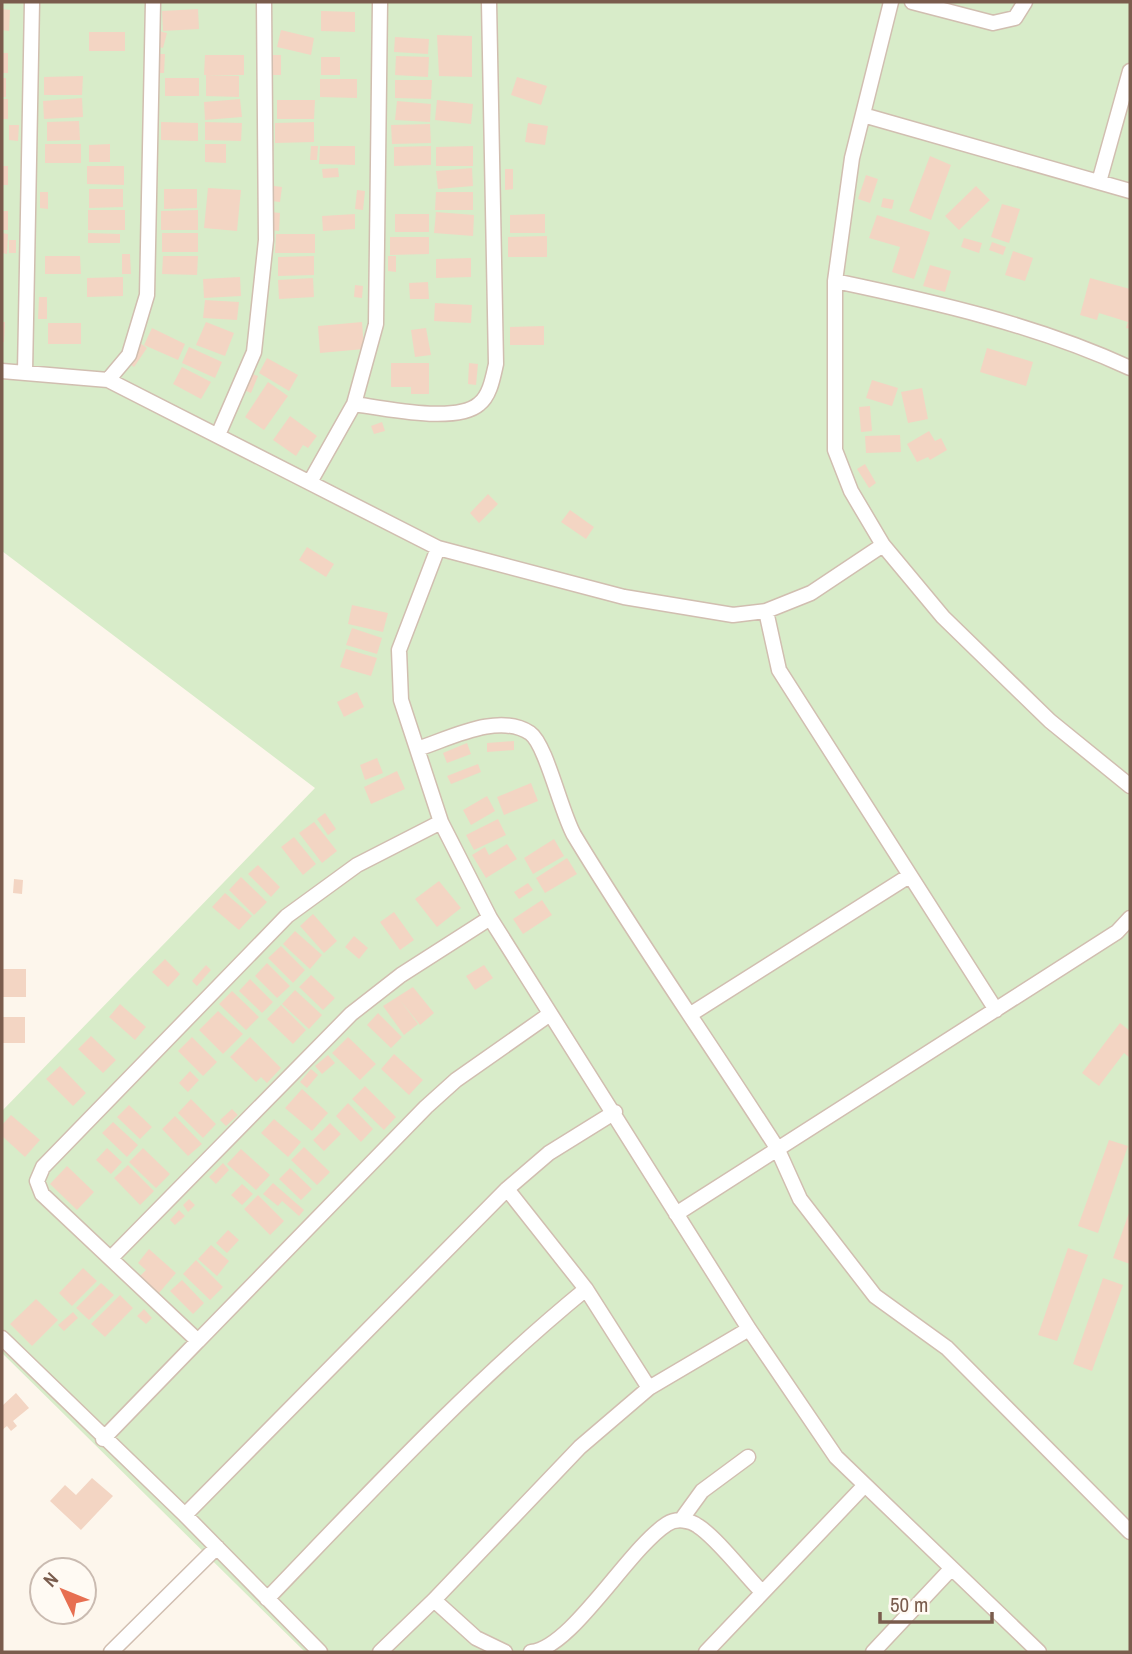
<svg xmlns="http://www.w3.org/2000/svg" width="1132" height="1654" font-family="'Archivo Narrow',sans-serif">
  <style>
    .green { fill: #d8ecc9 }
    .building { fill: #f3d5c3 }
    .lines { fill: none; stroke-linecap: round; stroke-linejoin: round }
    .minor-casing { stroke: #d1beb0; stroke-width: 17 }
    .minor { stroke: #fff; stroke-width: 14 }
  </style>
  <rect width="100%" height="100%" fill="#fdf6ec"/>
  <!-- green -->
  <path class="green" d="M2,2h1128v1650h-825l-303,-299v-242l313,-323 -313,-237z"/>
  <!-- building -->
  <path class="building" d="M2,9l8,1 -1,21 -7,-1z
    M198,9l1,20 -36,2 -1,-20z
    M321,11l34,1v20l-34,-1z
    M281,30l33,8 -3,17 -34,-8z
    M159,31l8,2 -4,15 -8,-2z
    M89,32h36v19h-36z
    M437,35l35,1v41l-33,-1z
    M395,37l34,2 -1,15 -34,-2z
    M2,53h6v20h-6z
    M157,54h8l-1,19h-8z
    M205,55h39v20h-40z
    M272,55h9v20h-9z
    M396,56l33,1 -1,20 -33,-2z
    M321,57h19v18h-19z
    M206,75l33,1v21l-33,-1z
    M83,76l-1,19h-38v-18z
    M517,77l30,9 -6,19 -30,-10z
    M2,78h4v19h-4z
    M165,78h34v18h-34z
    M320,79h37v19l-37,-1z
    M395,80h37l-1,19 -36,-1z
    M82,98l1,19 -39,2 -1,-18z
    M2,99h6v20h-6z
    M240,99l2,18 -37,3 -1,-18z
    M277,100h38l-1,19h-37z
    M437,100l36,4 -2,20 -36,-4z
    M397,101l34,3 -1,18 -35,-2z
    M79,121l1,19 -33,1v-19z
    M161,122l37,1v18l-37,-1z
    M205,122l37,1 -1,18 -36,-1z
    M314,122v20l-39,1v-20z
    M528,123l20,3 -3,19 -20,-3z
    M430,124l1,19 -39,1 -1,-19z
    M9,125h10l-1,16 -9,-1z
    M45,144h36v19h-36z
    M110,144v18h-21v-17z
    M205,144h21v19l-21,-1z
    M311,146h7l-1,14h-7z
    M320,146h35v19l-36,-1z
    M431,146v19l-37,1v-19z
    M473,146v20h-37v-19z
    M930,156l21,9 -20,55 -22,-9z
    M2,166h6v19h-6z
    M87,166h37v19l-37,-1z
    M338,168l1,9 -16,1 -1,-9z
    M472,168l1,18 -35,3 -2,-18z
    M505,169h8v20l-8,1z
    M866,175l12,4 -8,24 -12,-4z
    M274,186l8,1 -2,15 -8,-1z
    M976,186l14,14 -31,30 -14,-14z
    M208,188l33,2 -4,41 -33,-3z
    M89,189h34v18l-34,1z
    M164,189h33v19l-33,1z
    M357,190l8,1 -2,19 -8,-1z
    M40,192h8v17l-8,-1z
    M436,192h37v18h-38z
    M883,198l11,2 -2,9 -11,-2z
    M1002,204l18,5 -11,34 -18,-6z
    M88,210h37v20h-37z
    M198,210v20h-37v-19z
    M2,211h6v19h-6z
    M271,212l9,1 -1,18 -8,-1z
    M436,212l38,3 -1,21 -39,-3z
    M355,214v15l-32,2 -1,-15z
    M395,214h34v18h-34z
    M545,214v19h-35v-18z
    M877,215l53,17 -16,47 -22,-7 8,-25 -31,-9z
    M2,233l6,1 -1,20 -5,-1z
    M88,233l32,1v9h-32z
    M162,233h36v19h-36z
    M276,234h39v19h-40z
    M547,236v21h-39v-20z
    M390,237h39v17l-39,1z
    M964,238l18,5 -3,10 -18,-6z
    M9,240h7v13h-7z
    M992,242l14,5 -3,8 -14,-5z
    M1013,251l20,7 -8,23 -20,-6z
    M122,254h8l1,20h-9z
    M45,256h35l1,18h-36z
    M163,256h35l-1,19 -35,-1z
    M314,256v19l-36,1v-19z
    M388,256h8v16l-8,-1z
    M471,258v19l-35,1v-19z
    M930,265l21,6 -6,21 -22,-6z
    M123,277v19l-36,1v-19z
    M240,277l1,19 -37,2 -1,-19z
    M313,278l1,19 -35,2 -1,-19z
    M1090,278l40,11v40l-4,-1 2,-6 -29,-9 -2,7 -17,-5z
    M428,282l1,17h-19l-1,-16z
    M355,285l8,1 -1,12 -8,-1z
    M39,297h8v22h-9z
    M205,300l34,2 -2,18 -34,-2z
    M435,303l37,2 -1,18 -37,-2z
    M2,322h3l-1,20h-2z
    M206,322l28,11 -9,23 -29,-11z
    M362,322l2,27 -44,4 -2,-27z
    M48,323h33v21h-33z
    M544,326v19h-34v-18z
    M152,328l33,16 -7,16 -34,-15z
    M426,328l5,27 -16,2 -4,-27z
    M140,343l7,5 -13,19 -7,-5z
    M189,347l33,15 -7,16 -33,-15z
    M987,348l46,14 -7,24 -46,-14z
    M267,358l31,17 -9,16 -30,-18z
    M391,363h38v31h-18v-7h-20z
    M469,363l9,1 -2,21 -8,-1z
    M182,367l29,15 -10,17 -28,-15z
    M252,374l6,2 -7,17 -7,-3z
    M872,380l26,8 -6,18 -26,-8z
    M268,382l20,14 -24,34 -19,-13z
    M922,388l6,31 -20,4 -7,-31z
    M870,406l2,25 -11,1 -2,-25z
    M290,416l27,20 -9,12 -5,-3 -7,11 -23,-16z
    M382,422l3,9 -11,3 -3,-8z
    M929,431l6,10 6,-3 6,12 -17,10 -2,-3 -11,5 -10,-18z
    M900,435l1,17 -35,1 -1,-17z
    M865,464l11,19 -7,5 -12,-19z
    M488,494l10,10 -19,19 -9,-10z
    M570,510l24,17 -8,12 -25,-17z
    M307,547l27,17 -8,13 -27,-17z
    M352,605l36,8 -5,19 -35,-8z
    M352,628l30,10 -5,16 -31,-9z
    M346,649l31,9 -6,18 -31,-9z
    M357,692l7,15 -20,10 -7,-15z
    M514,741v9l-27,2v-9z
    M467,743l4,11 -24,9 -4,-10z
    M377,758l6,15 -18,7 -5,-15z
    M478,764l3,8 -30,12 -4,-8z
    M397,771l8,18 -34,15 -7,-17z
    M531,783l7,18 -34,14 -7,-18z
    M487,796l8,15 -24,14 -8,-15z
    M325,813l11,16 -8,6 -11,-16z
    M498,819l8,16 -32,15 -8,-15z
    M314,822l23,29 -15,12 -23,-30z
    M294,837l22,27 -13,11 -22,-28z
    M554,839l10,17 -31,18 -9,-16z
    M507,844l10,15 -31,19 -14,-23 13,-8 4,8z
    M567,858l10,16 -32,19 -9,-15z
    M258,865l22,22 -9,10 -23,-23z
    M241,877l26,25 -13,13 -25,-25z
    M14,879l9,1 -1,14 -9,-1z
    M439,881l22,27 -24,19 -22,-28z
    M528,883l5,7 -14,9 -5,-7z
    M225,893l27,23 -13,14 -27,-23z
    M542,900l10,15 -29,19 -10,-15z
    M394,912l20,28 -14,10 -20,-28z
    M313,914l24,27 -13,12 -24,-27z
    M295,931l27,24 -12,14 -27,-25z
    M354,936l14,12 -9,11 -14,-12z
    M281,946l24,24 -12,13 -25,-25z
    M165,959l15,15 -12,13 -16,-15z
    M267,963l23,23 -13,12 -22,-22z
    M206,965l5,5 -14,16 -5,-5z
    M484,965l9,13 -18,12 -9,-14z
    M2,969h24v28h-24z
    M311,975l24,23 -12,12 -24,-23z
    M250,979l23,23 -11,11 -23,-22z
    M413,987l21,26 -14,12 -20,-25 18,24 -14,11 -21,-29z
    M295,990l27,25 -13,14 -27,-25z
    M232,991l27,26 -13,13 -27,-26z
    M120,1004l26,23 -11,13 -26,-23z
    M281,1005l25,25 -13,14 -26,-25z
    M218,1011l25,23 -20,20 -24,-24z
    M378,1013l24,24 -11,11 -24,-23z
    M2,1017h23v26h-23z
    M1120,1023l10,8v27l-6,-5 -25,33 -17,-13z
    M91,1036l25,24 -13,13 -25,-24z
    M192,1037l25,25 -14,14 -25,-25z
    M250,1037l31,31 -14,15 -6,-6 -5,5 -26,-25z
    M348,1037l28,27 -16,16 -28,-27z
    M394,1054l29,26 -14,15 -28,-26z
    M328,1055l7,8 -13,11 -7,-8z
    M60,1066l26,27 -13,13 -27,-27z
    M311,1069l7,6 -11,13 -7,-6z
    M190,1071l9,9 -11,12 -9,-9z
    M365,1086l31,31 -12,13 -32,-31z
    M302,1089l26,24 -16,18 -27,-23z
    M191,1099l25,25 -13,14 -25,-25z
    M348,1103l25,26 -12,13 -25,-26z
    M129,1105l23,22 -12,12 -23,-22z
    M232,1109l6,6 -12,11 -6,-6z
    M11,1115l29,25 -15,17 -23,-21v-11z
    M175,1116l27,28 -14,12 -26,-27z
    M274,1119l27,23 -13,15 -27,-24z
    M113,1122l25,23 -11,12 -25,-24z
    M330,1123l11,11 -17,17 -11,-11z
    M1109,1140l19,6 -30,87 -20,-7z
    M304,1147l26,25 -13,13 -26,-25z
    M107,1148l15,14 -11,12 -15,-14z
    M143,1148l27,26 -14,14 -27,-26z
    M241,1149l29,26 -14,15 -29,-26z
    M223,1163l6,7 -13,14 -7,-7z
    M128,1165l26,26 -14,14 -26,-27z
    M67,1166l27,26 -17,18 -27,-26z
    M290,1168l22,21 -11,11 -22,-21z
    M273,1183l31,27 -5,6 -17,-15 -4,5 -15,-12z
    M242,1184l11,10 -11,11 -11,-10z
    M258,1195l26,26 -14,14 -26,-26z
    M189,1199l6,6 -7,7 -5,-7z
    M179,1210l6,6 -10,9 -5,-5z
    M1130,1210v54l-17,-6z
    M228,1230l11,10 -12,13 -11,-10z
    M211,1245l18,16 -12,15 -19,-17z
    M1068,1248l20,7 -31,86 -19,-6z
    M149,1249l27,24 -17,20 -19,-17 6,-6 -8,-7z
    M196,1260l27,27 -13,13 -27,-26z
    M83,1268l14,13 -25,25 -13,-13z
    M1103,1278l20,7 -31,86 -19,-7z
    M182,1280l22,23 -11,11 -23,-23z
    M101,1283l13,12 -25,25 -13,-12z
    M120,1295l13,13 -28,29 -14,-13z
    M36,1299l22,21 -26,26 -22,-22z
    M144,1309l8,9 -6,6 -9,-8z
    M73,1312l5,6 -14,13 -6,-6z
    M16,1393l13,15 -16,13 4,5 -6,5 -4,-5 -5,4v-24z
    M92,1478l21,18 -32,34 -31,-29 15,-16 11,10z"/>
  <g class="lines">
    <defs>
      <path id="minor" d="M891,2l-39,156 -17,123v169l16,41 32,54 60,72 107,104 80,65
        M912,2l81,21 22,-5 10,-16
        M863,115l267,76
        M1099,182l31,-111
        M835,281c100,21 202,44 295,87
        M2,371l106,9 330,168 186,49 109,18 33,-4 45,-18 72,-48
        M25,372l7,-370
        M108,380l21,-25 18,-60 6,-293
        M354,404c29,4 102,20 125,0 11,-8 14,-27 17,-40l-7,-362
        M218,435l36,-83 12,-112 -2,-238
        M310,482l44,-78 22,-80 4,-322
        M438,548l-39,102 2,50 40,122 49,96 259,411 87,128 203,195
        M766,611l13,59 217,340
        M417,749c32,-10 81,-37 113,-16 16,11 31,79 44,102 64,106 136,208 203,313l23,51 75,97 72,52 183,184
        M691,1014l218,-138
        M507,1189l79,100 63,99
        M676,1214l441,-282 13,-14
        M111,1258l240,-244 50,-39 89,-57
        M2,1338l183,177 135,137
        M198,1341l228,-234 30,-27 94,-66
        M103,1439l95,-98 -156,-147 -5,-13 6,-14 244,-251 70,-51 84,-43
        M185,1515l322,-326 42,-36 66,-41
        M681,1520l21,-29 46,-34
        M267,1599c103,-107 204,-216 319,-310
        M434,1600l42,38 29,14
        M111,1652l106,-105
        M380,1652l54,-52 146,-153 69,-59 100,-59
        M531,1652c41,-4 97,-103 136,-128 9,-6 23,-4 31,2 19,12 47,49 64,66
        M706,1652l158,-166
        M873,1652l78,-83"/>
    </defs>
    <!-- minor casing -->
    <use href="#minor" class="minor-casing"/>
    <!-- minor -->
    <use href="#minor" class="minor"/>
  </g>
  <!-- border -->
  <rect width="1132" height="1654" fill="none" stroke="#7a5c4d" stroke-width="7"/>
  <!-- north arrow -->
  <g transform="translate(63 1591) rotate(313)"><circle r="33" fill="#fffaf3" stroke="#cabbb1" stroke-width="2"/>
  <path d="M0-5L12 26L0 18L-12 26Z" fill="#e76f51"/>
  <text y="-10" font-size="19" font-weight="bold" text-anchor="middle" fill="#7a5c4d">N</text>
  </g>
  <!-- scale -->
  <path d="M880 1612v10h112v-10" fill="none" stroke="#7a5c4d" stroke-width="3.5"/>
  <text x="890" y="1612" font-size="21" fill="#7a5c4d" stroke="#fffaf3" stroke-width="5" paint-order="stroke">50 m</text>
</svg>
